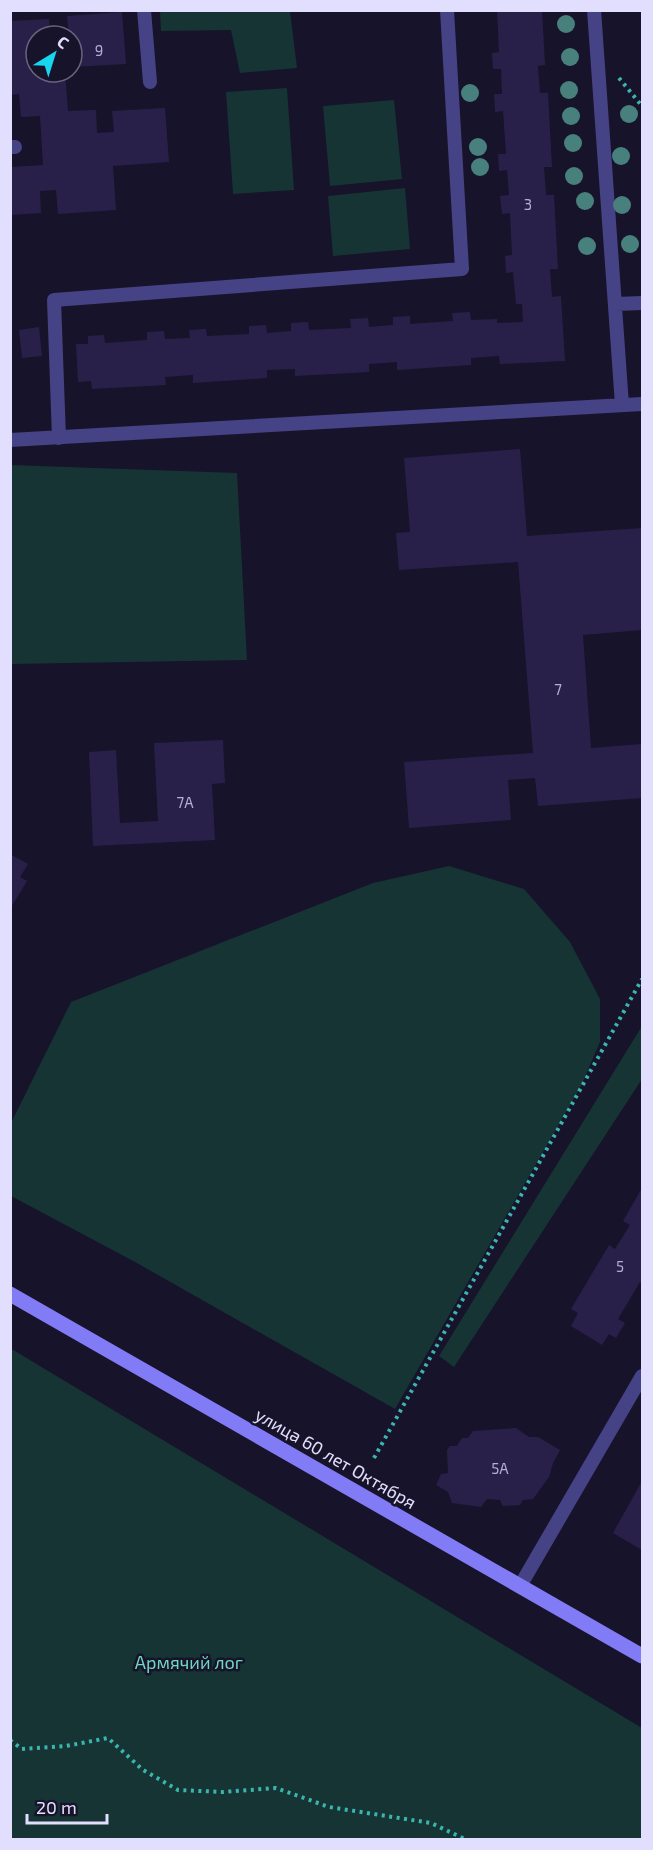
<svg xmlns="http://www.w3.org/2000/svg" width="653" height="1850" font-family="'Exo 2',sans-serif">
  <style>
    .green { fill: #163433 }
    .building { fill: #29204a }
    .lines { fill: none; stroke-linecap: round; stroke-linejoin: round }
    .path { stroke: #3ab5b0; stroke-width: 4; stroke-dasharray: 3 4.5; stroke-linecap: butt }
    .lane { stroke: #454286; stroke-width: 14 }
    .secondary { stroke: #817cf6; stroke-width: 15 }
    .tree { fill: #47807c }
    .labels { text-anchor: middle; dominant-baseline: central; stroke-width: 5; stroke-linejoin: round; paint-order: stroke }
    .number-label { font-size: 15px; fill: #b4aed0 }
    .street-label { font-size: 18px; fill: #e2defd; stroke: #17132a }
    .park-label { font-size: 18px; fill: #6ed9c0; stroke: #17132a }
  </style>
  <rect width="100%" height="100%" fill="#17132a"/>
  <!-- green -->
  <path class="green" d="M160,11h130l7,57 -57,5 -9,-43 -70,1z
    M287,88l7,102 -61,4 -7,-102z
    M394,100l8,79 -72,7 -7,-80z
    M405,188l5,61 -77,7 -5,-60z
    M11,465l226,8 10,187 -236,4z
    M449,866l75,23 46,53 30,57v43l-19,44 -186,323 -260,-147 -124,-66v-73l60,-121 302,-119z
    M642,1026v53l-188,288 -15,-11z
    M10,1348l632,380v111h-631z"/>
  <!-- building -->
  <path class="building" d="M497,10h45l3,55 -7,1 2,27h8l4,74h-8l2,28h8l4,74h-8l2,28 9,-1 4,65 -65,3 -1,-8 -28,2v7l-74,5v-8l-28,2v8l-74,4v-7l-28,1v8l-74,5v-8l-28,2 1,8 -74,4 -1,-8 -13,1 -2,-38h12v-8l16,-1 1,8 42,-3v-8l17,-1 1,8 25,-1 -1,-8 17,-1 1,7 42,-2v-8l17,-1 1,8 24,-2v-8l17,-1 1,8 42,-2 -1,-9 18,-1 1,9 24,-2v-8l17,-1v8l43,-3 -1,-8 18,-1 1,8 26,-1v4l26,-1 -1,-18h-6l-3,-32 -7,1 -1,-17 7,-1 -2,-42 -8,1 -2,-18 9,-1 -2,-25 -8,1 -1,-17h8l-3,-43 -8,1 -1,-18h8l-1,-25h-8l-1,-16 7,-1z
    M122,12l4,52 -54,3v-31h-3l-2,-20z
    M49,19l1,17h-14v36h29l3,39 28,-1 1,23 17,-1 -2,-21 53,-3 4,54 -56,4 3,44 -58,4 -2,-24 -16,1 1,22 -31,2v-48l33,-2 -3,-49 -19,1 -2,-23 -9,1v-74z
    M39,327l3,29 -20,2 -3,-28z
    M520,449l7,87 115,-8v102l-59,5 8,113 51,-4v54l-104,8 -3,-28 -27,2 3,40 -102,8 -5,-66 129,-9 -15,-191 -119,8 -3,-37 14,-1 -6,-74z
    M223,740l2,43 -13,1 3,56 -122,6 -4,-94 27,-2 4,73 38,-2 -4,-78z
    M10,854l18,10 -8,13 7,4 -17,28z
    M642,1188v96l-2,-2 -22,37 7,4 -9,15 -7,-4 -7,11 -31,-19 7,-13 -7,-4 38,-64 6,4 15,-24 -7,-4z
    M516,1428l13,9h9l22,13 -7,13 -4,14 -16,22 -10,1 -3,5 -17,1 -3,-6 -13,-1 -6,8 -29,-4 -4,-11 -12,-7 5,-11 7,-1 -1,-23 3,-4h7l5,-8h6l5,-7z
    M642,1481v69l-29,-17z"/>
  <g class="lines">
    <!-- path -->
    <path class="path" d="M619,78l23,28
      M374,1458l268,-479
      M10,1740l12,9 44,-3 42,-8 35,32 35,20 45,2 53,-4 53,19 102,16 36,17"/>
    <!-- lane -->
    <path class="lane" d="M144,10l6,72
      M594,10l28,395
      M10,147h5
      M616,304l26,-1
      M59,438l-5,-138 408,-31 -15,-259
      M10,440l632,-36
      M520,1586l122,-210"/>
    <!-- secondary -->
    <path class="secondary" d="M10,1294l632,362"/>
  </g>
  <!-- trees -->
  <g class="tree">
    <circle cx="566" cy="24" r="9"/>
    <circle cx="570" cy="57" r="9"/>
    <circle cx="569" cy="90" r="9"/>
    <circle cx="470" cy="93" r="9"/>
    <circle cx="629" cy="114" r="9"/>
    <circle cx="571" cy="116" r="9"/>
    <circle cx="573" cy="143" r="9"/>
    <circle cx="478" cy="147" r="9"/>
    <circle cx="621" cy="156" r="9"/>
    <circle cx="480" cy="167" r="9"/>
    <circle cx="574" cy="176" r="9"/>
    <circle cx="585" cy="201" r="9"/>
    <circle cx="622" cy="205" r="9"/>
    <circle cx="630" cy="244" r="9"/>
    <circle cx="587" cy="246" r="9"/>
  </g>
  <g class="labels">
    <!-- number labels -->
    <g class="number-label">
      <text x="99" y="50">9</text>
      <text x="528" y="204">3</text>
      <text x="558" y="689">7</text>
      <text x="185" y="802">7А</text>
      <text x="620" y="1266">5</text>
      <text x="500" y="1468">5А</text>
    </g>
    <!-- street labels -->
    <g class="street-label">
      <text transform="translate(336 1458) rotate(30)">улица 60 лет Октября</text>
    </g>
    <!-- park labels -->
    <g class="park-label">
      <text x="189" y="1662">Армячий лог</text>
    </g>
  </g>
  <!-- border -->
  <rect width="653" height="1850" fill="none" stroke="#e2defd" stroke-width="24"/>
  <!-- north arrow -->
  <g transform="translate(54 54) rotate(38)"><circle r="28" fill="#17132a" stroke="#68647e" stroke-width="1.5"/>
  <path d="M0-4.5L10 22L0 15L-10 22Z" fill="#18d6ef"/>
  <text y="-9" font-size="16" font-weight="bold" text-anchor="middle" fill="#e2defd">С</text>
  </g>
  <!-- scale -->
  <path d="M27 1814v9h80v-9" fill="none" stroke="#e2defd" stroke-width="3"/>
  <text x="36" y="1814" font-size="18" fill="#e2defd" stroke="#17132a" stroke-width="4.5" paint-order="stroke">20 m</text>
</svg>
